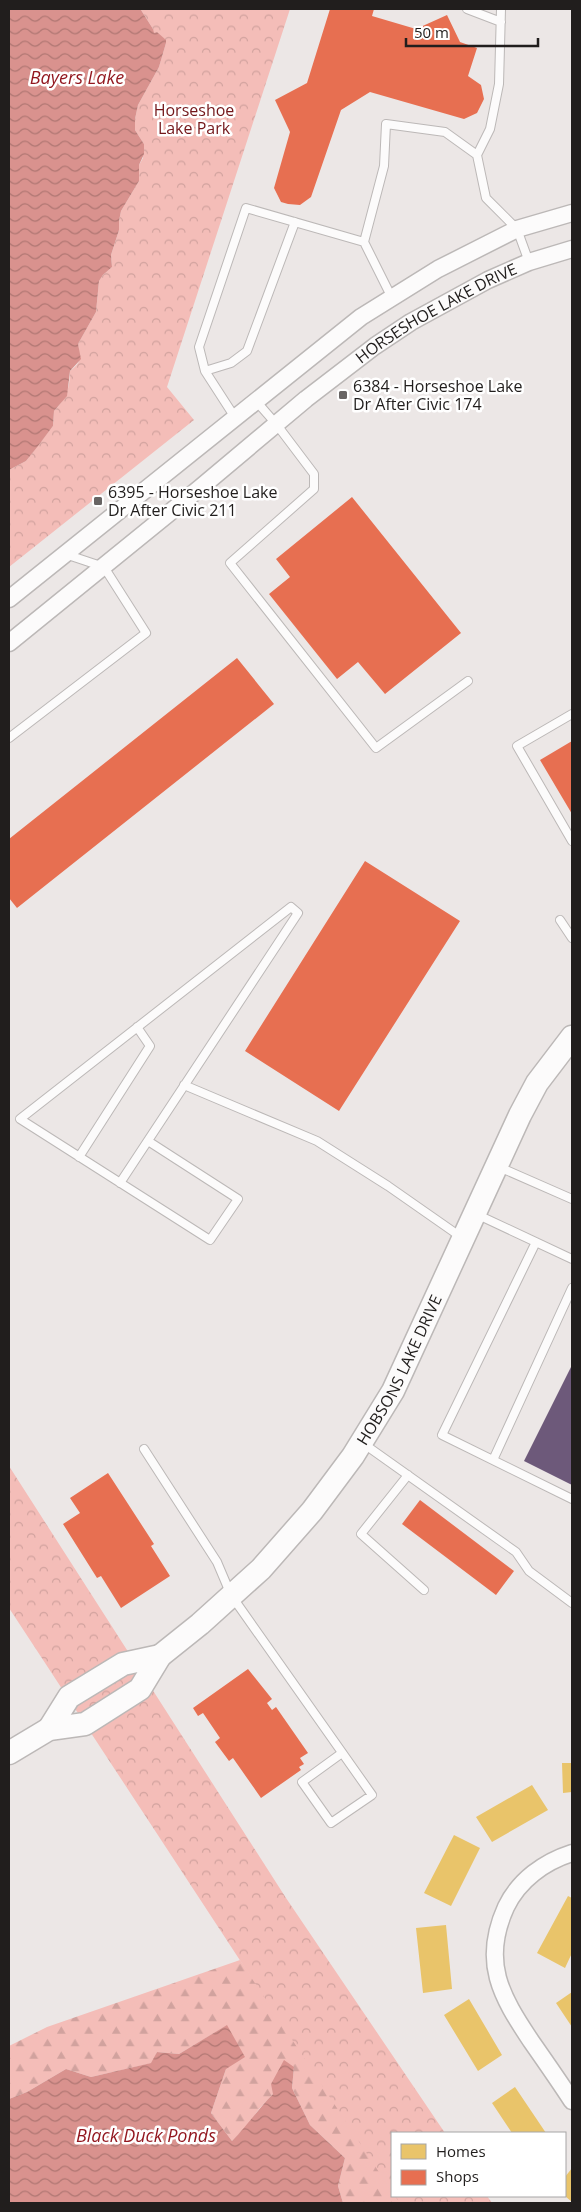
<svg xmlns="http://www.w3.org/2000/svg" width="581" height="2212" font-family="'Open Sans',sans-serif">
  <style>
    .forest { fill: url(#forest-firs) }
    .park { fill: url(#park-crowns) }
    .water { fill: url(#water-waves) }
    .homes { fill: #e9c46a }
    .shops { fill: #e76f51 }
    .offices { fill: #6d597a }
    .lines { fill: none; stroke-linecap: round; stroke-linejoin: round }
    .lane-casing { stroke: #bcb8b7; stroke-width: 10 }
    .street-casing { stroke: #bcb8b7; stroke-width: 19 }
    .secondary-casing { stroke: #bcb8b7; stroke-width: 25 }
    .lane { stroke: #fcfbfb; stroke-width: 8 }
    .street { stroke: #fcfbfb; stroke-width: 16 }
    .secondary { stroke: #fcfbfb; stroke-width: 22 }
    .poi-dot { fill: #686463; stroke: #fff; stroke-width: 2 }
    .labels { text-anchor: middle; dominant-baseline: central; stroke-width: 5; stroke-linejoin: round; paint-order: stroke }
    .park-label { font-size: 16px; fill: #73171a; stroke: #fff }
    .street-label { font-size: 16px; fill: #211e1d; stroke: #fff }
    .poi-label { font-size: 16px; fill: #211e1d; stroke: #fff; text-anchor: start }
    .water-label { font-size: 18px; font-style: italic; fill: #92161e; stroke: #fff }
  </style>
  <defs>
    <pattern id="forest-firs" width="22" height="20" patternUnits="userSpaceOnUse" patternTransform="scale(1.25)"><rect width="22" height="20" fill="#f4bdb8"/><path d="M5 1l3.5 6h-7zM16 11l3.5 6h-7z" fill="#d1a29e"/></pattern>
    <pattern id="park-crowns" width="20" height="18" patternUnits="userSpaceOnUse" patternTransform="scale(1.25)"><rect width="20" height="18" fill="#f4bdb8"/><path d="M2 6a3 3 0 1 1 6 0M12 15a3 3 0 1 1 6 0" fill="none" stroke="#d1a29e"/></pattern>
    <pattern id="water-waves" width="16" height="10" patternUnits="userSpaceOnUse" patternTransform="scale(1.25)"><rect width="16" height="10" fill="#d9928e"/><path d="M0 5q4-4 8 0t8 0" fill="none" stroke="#b07773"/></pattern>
  </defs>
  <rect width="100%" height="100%" fill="#ece7e6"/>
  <!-- forest -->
  <path class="forest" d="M240,1960l152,222v14h10l5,7h-64l-5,-17 7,-28 -35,-33 -18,-37 2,-21 -21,27 -14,15 -12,17 -15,15 -21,-28 15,-44v-43l-47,28 -22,-2 -5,11 -61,14 -25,-8 -39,23 -18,7v-53l38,-19z"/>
  <!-- park -->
  <path class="park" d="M138,9h152l-123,378 27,33 -185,147v-97l17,-9 27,-35 1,-15c12,-12 16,-23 16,-40 14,-11 9,-13 8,-27l18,-32 3,-31 4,-6 9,-8 -1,-12 8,-25v-9l2,-10 18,-30v-16l4,-7 1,-14 -9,-14v-11l3,-14 21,-38 7,-24 -9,-11 -4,2v-5l-12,-19z
    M9,1466l277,432 159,235h-53v59l-383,-584z
    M395,2196h92l5,7h-92z"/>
  <!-- water -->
  <path class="water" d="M9,9h129l3,1 12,19 1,4 3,-1 9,8v3l-7,24 -21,38 -3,14v11l9,14v10l-5,11v16l-18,30 -2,10v9l-8,25 1,12 -9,8 -4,6 -3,31 -18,32 3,15 -11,12 -3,25 -13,15 -1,15 -15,20 -12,15 -17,9z
    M227,2025l18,32 -19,12 -15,44 21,28c15,-15 26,-32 41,-47l-2,-10 13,-24 10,7 -2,21 18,37 35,33 -7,28 5,17h-334v-104l18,-7 39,-23 25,8 60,-14 6,-11 22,2z"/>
  <!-- homes -->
  <path class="homes" d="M562,1763h10v29l-9,1z
    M532,1785l16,25 -56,32 -16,-25z
    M454,1835l26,13 -29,58 -27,-13z
    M568,1896l4,2v55l-7,15 -28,-15z
    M446,1925l6,64 -29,4 -7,-65z
    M572,1992v35l-16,-24z
    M469,1999l33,56 -24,16 -34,-56z
    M515,2087l31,46h-34l-20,-30z
    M572,2168v34l-7,-6v-19z"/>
  <!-- shops -->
  <path class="shops" d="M330,9h44l-2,7 44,13 31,-14 13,27 17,6 -9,28 13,9 3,14 -7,14 -13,6 -94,-27 -29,18 -30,87 -11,8 -12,-1 -7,-2 -7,-14 16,-56 -15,-32 32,-17z
    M352,497l109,136 -76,61 -27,-32 -21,17 -68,-85 21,-17 -14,-18z
    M237,658l37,46 -257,204 -8,-10v-59z
    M572,741v73l-32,-54z
    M365,861l95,60 -121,190 -94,-60z
    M108,1473l46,71 -3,2 19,30 -49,32 -20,-32 -4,2 -34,-54 17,-11 -10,-15z
    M420,1500l94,71 -18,24 -94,-71z
    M248,1669l24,30 -5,4 5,7 4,-3 32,46 -8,5 4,6 -5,3 2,3 -40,28 -28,-40 -4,3 -14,-19 5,-4 -17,-25 -5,3 -5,-8z"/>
  <!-- offices -->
  <path class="offices" d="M572,1365v120l-48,-24z"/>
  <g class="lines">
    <defs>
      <path id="lane" d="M467,9l34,13
        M501,9l-2,75 -9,45 -13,26 9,43 31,31 12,33
        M392,298l-28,-56 20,-76 2,-42 59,8 32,23
        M205,371l26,-8 16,-12 48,-129
        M257,402l20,23 37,49v15l-84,74 146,185 92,-67
        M236,419l-31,-48 -6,-24 47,-139 118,34
        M572,714l-55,32 55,95
        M9,738l137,-105 -42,-66 -39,-13
        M560,920l12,18
        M184,1085l133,56 71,45 73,51
        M79,1157l71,-111 -13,-19
        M499,1167l73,32
        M120,1183l178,-270 -7,-6 -271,212c63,40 127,81 190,121l28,-41 -90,-58
        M476,1214l96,45
        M536,1242l-94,193 130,64
        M364,1444l152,108 13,19 43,32
        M144,1449l73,113 14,33 141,200 -41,28 -29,-41 40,-29
        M493,1460l79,-172
        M408,1475l-47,59 63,56"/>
      <g id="street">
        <path d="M9,599l352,-282 77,-48 79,-40 55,-16"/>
        <path id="s1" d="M9,643l191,-155 106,-89 69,-53 36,-24 77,-42 41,-18 43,-13"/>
        <path d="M572,1853c-28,9 -53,27 -66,54 -25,55 -5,89 25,134 14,20 28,40 41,60"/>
      </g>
      <g id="secondary">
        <path d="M49,1729l20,-32 54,-33 37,-8"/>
        <path id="s2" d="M9,1753l40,-24 36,-5 55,-35 20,-33 40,-32 61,-55 51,-58 41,-55 40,-65 127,-276 17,-32 35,-46"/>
      </g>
    </defs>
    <!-- lane casing -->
    <use href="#lane" class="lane-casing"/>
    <!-- street casing -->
    <use href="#street" class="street-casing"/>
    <!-- secondary casing -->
    <use href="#secondary" class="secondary-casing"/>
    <!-- lane -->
    <use href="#lane" class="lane"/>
    <!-- street -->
    <use href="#street" class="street"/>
    <!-- secondary -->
    <use href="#secondary" class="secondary"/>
  </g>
  <!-- markers -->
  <g class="poi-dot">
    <rect x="338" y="390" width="10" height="10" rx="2.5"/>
    <rect x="93" y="496" width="10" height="10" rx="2.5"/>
  </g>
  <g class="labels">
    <!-- park labels -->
    <g class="park-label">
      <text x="194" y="110">Horseshoe<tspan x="194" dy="18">Lake Park</tspan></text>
    </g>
    <!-- street labels -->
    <g class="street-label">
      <text stroke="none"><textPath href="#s1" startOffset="541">HORSESHOE LAKE DRIVE</textPath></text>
      <text stroke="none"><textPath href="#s2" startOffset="564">HOBSONS LAKE DRIVE</textPath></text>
    </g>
    <!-- poi labels -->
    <g class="poi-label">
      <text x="353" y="386">6384 - Horseshoe Lake<tspan x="353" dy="18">Dr After Civic 174</tspan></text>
      <text x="108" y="492">6395 - Horseshoe Lake<tspan x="108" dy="18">Dr After Civic 211</tspan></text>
    </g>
    <!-- water labels -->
    <g class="water-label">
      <text x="77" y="77">Bayers Lake</text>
      <text x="146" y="2135">Black Duck Ponds</text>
    </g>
  </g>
  <!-- border -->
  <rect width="581" height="2212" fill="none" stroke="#211e1d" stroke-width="20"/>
  <!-- legend -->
  <rect x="391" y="2132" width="175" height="65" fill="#ffffff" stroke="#a6a5a5"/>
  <rect x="401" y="2144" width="25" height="15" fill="#e9c46a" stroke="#a6a5a5"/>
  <text x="436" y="2157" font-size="15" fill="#211e1d">Homes</text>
  <rect x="401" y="2170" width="25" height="15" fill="#e76f51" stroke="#a6a5a5"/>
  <text x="436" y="2182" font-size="15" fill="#211e1d">Shops</text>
  <!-- scale -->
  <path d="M406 38v8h132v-8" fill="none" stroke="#211e1d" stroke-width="2.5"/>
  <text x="414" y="38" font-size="15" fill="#211e1d" stroke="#ffffff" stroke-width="4" paint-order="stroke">50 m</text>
</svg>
